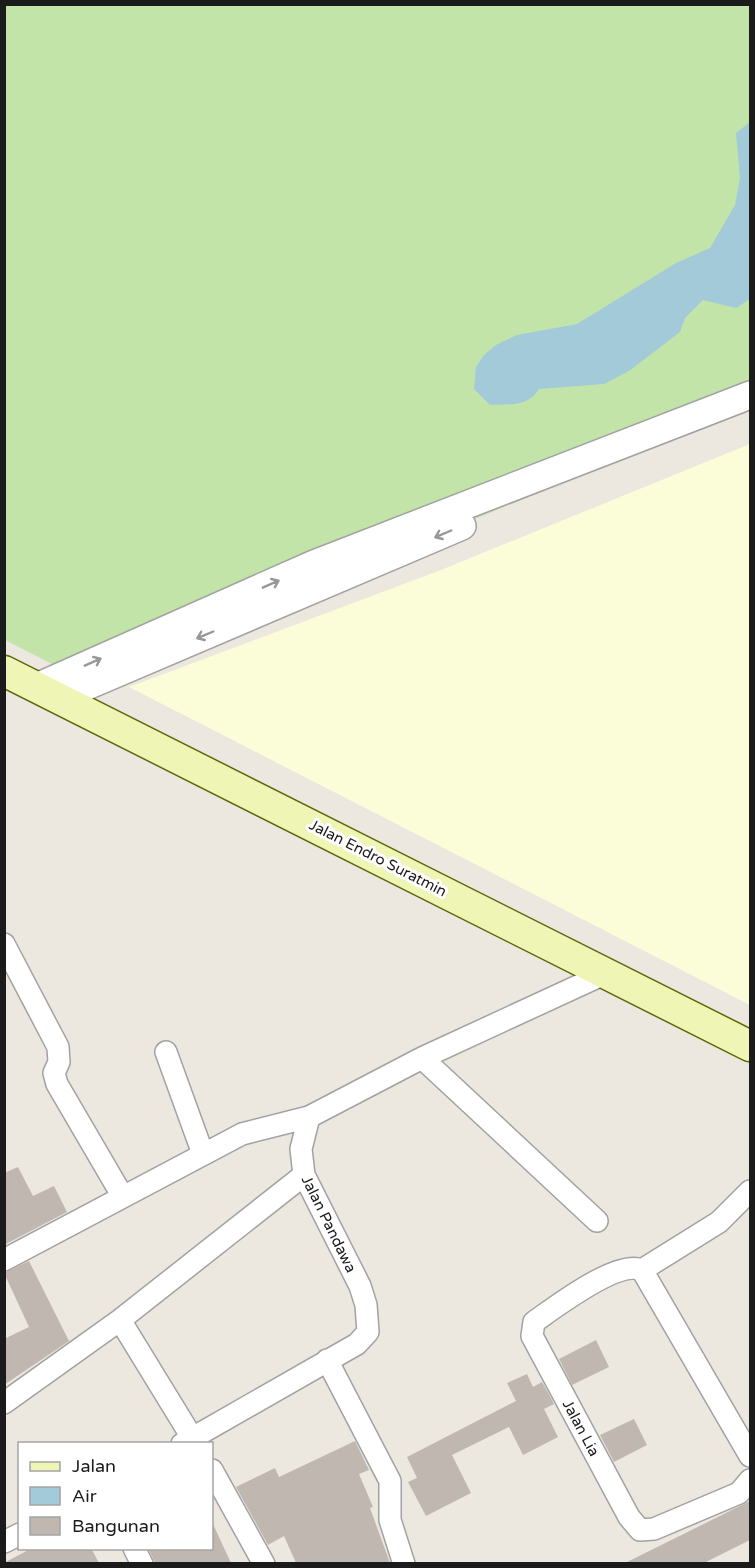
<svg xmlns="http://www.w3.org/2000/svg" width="755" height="1568" font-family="'Varela Round',sans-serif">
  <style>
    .education { fill: #fbfdd8 }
    .grass { fill: #c3e4a8 }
    .water { fill: #a2cad8 }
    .building { fill: #c0b8b0 }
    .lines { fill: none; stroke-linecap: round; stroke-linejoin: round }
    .minor-casing { stroke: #a2a2a2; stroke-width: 24 }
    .tertiary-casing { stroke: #a2a2a2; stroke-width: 30 }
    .secondary-casing { stroke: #5b690a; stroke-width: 33 }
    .minor { stroke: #fff; stroke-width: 21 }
    .tertiary { stroke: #fff; stroke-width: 27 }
    .secondary { stroke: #eff5b5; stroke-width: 30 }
    .oneway { stroke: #989898 }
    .labels { text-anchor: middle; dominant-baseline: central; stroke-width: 6; stroke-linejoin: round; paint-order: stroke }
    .street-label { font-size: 15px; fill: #1b1b1b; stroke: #fff }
  </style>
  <rect width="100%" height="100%" fill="#ece8e0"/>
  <!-- education -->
  <path class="education" d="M750,444v561l-621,-318 312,-117z"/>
  <!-- grass -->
  <path class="grass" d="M4,5h746v401l-667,274 -78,-40z"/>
  <!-- water -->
  <path class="water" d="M750,122v177l-14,9 -33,-8 -18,18 -5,14 -51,39 -25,13 -65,5c-11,18 -29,15 -49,16l-16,-16 2,-22 8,-12 12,-10 21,-10 60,-11 99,-61 34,-15 25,-43 5,-27 -4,-45z"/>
  <!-- building -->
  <path class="building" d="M18,1167l15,29 21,-10 13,26 -63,33v-72z
    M29,1261l40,80 -65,44v-46l25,-12 -25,-54z
    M596,1340l13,27 -37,18 -13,-26z
    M527,1374l6,13 9,-5 8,14 4,8 -10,5 14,28 -35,18 -14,-28 -57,28 19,38 -45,23 -18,-34 9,-4 -10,-21 109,-56 -9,-18z
    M634,1419l13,26 -33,17 -14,-27z
    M355,1441l14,29 -10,4 14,33 -3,1 20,55h-94l-12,-27 -16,9 -32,-58 39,-19 4,9z
    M750,1501v39l-46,23h-79z
    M212,1522l19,41h-76l-7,-15h64z
    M32,1548h59l8,15h-95z"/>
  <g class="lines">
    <defs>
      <path id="minor" d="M4,944l54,103 1,15 -5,11 3,11 66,113
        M166,1052l37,102
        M422,1058l175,163
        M4,1260l238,-126 67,-17
        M642,1270l77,-48 31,-31
        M120,1320l76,124
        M327,1360l63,121v39l14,44
        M4,1403l116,-83 184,-145
        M182,1444l175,-100 11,-12 -2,-27 -6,-19 -56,-111 -3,-26 8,-32 113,-59 182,-84
        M750,1456l-108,-186c-24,-11 -88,38 -108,52l-2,14 97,181 11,13 14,-1 85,-36 11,-13
        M212,1470l52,94
        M4,1542l16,-8
        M134,1548l8,16"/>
      <path id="tertiary" d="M39,686l275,-122 436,-169
        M61,697l401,-171"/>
      <path id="secondary" d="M4,671l746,375"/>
    </defs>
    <!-- minor casing -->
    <use href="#minor" class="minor-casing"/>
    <!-- tertiary casing -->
    <use href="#tertiary" class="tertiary-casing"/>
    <!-- secondary casing -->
    <use href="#secondary" class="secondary-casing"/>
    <!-- minor -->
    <use href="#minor" class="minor"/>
    <!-- tertiary -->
    <use href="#tertiary" class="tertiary"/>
    <!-- secondary -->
    <use href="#secondary" class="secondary"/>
  </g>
  <!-- one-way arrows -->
  <defs><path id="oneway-shaft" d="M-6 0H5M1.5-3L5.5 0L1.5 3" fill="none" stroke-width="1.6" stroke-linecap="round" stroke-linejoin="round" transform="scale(1.5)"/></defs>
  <g class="oneway">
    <use href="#oneway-shaft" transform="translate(443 534) rotate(157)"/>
    <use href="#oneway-shaft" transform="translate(271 584) rotate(-24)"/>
    <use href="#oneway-shaft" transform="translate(205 635) rotate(157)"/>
    <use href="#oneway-shaft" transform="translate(93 662) rotate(-24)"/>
  </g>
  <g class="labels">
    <!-- street labels -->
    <g class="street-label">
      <text transform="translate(378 858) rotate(27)">Jalan Endro Suratmin</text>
      <text transform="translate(329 1224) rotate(64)">Jalan Pandawa</text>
      <text transform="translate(581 1428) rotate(62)">Jalan Lia</text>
    </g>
  </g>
  <!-- border -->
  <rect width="755" height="1568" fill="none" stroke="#1b1b1b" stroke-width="12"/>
  <!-- legend -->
  <rect x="18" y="1442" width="195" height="108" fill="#ffffff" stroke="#a4a4a4" stroke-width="1.5"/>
  <rect x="30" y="1462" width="30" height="9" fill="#eff5b5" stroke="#a4a4a4" stroke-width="1.5"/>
  <text x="72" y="1472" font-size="18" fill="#1b1b1b">Jalan</text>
  <rect x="30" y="1487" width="30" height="18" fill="#a2cad8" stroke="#a4a4a4" stroke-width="1.5"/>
  <text x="72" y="1502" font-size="18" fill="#1b1b1b">Air</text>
  <rect x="30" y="1517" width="30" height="18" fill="#c0b8b0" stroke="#a4a4a4" stroke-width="1.5"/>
  <text x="72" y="1532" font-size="18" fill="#1b1b1b">Bangunan</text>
</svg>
